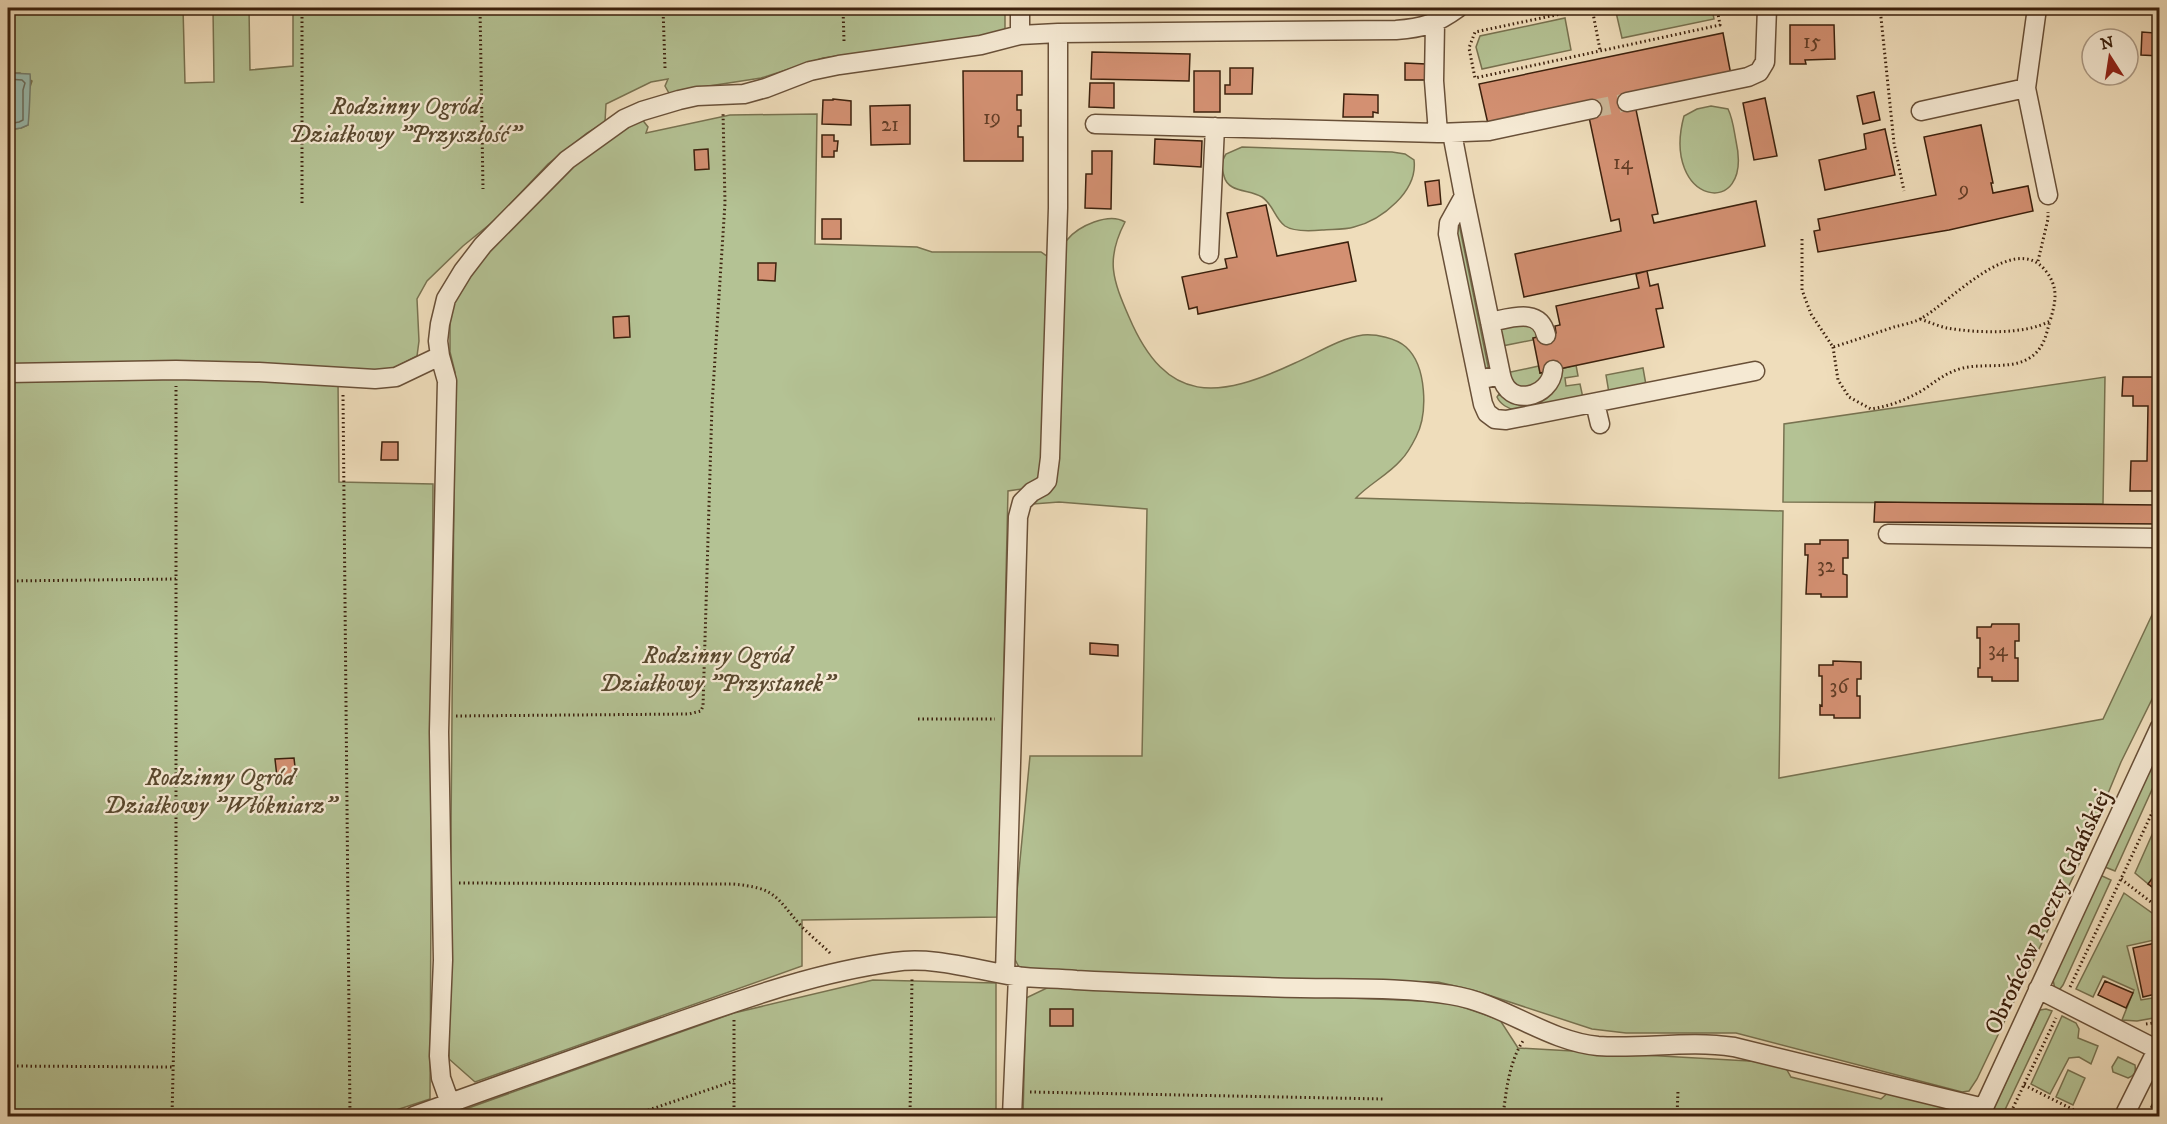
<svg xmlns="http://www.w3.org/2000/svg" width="2167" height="1124" font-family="'IM FELL DW Pica',serif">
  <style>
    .green { fill: #b4c294; stroke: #787250; stroke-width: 1.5 }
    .water { fill: #9abcb0; stroke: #747e6f; stroke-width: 1.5 }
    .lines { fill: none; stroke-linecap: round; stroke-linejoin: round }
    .shore { stroke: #6b6e5e; stroke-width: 1.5 }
    .building { fill: #d39072; stroke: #3c210d; stroke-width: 1.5 }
    .minor-tunnel { stroke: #cbb798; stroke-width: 18; stroke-dasharray: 18 9; stroke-linecap: butt }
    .minor-casing { stroke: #695038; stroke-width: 21 }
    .path { stroke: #3c210d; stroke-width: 3; stroke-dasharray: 1.5 3; stroke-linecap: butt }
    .minor { stroke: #f5e9d3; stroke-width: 18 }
    .labels { text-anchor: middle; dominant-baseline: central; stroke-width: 4.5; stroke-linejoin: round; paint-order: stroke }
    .number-label { font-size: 21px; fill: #623d26 }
    .park-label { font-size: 24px; font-style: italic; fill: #5a492f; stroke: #f5e9d3 }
    .street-label { font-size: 24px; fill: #3c210d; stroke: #f5e9d3 }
  </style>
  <rect width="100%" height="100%" fill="#efddbb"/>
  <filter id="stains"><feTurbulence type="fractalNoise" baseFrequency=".00333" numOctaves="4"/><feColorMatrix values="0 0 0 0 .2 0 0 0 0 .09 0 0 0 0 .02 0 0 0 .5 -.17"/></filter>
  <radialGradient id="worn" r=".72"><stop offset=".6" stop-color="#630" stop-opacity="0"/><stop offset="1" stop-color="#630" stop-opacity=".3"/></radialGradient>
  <!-- green -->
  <path class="green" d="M152,8h31l2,75 29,-1 -1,-74h36l1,62 43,-4v-58h712v25l-182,25 -62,20 -52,8 -39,9 -5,-9 3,-7 -17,3 -45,22 -1,18 -18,11 -39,31 -53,56 -32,26 -36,35 -10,18 2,42 -2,15 -21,11 -15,4 -373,-6v-235l13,-2 7,-3 1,-35 3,-9 -12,-8h-12v-59l144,-2z
    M1615,8h97l2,11 -92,19z
    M1565,18l6,32 -89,19 -6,-22 4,-11z
    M1711,106l17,3c5,10 6,22 8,32 18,81 -76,63 -52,-25l13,-7z
    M817,114l-2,130 102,3 15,5h109l13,9c5,-7 8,-15 13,-21 11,-14 42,-28 58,-18 -20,38 -12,58 4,95 38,89 89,82 166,46 21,-9 45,-25 68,-28 13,-1 33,3 43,12 21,19 22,67 10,90 -4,8 -9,17 -15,23 -13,15 -32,24 -45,38l427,13 -4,267 324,-59 56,-119v85l-38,77 -45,109 -99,208 -8,12 -7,1 -226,-59h-110l-34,-4 -116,-38 -38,-9 -145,-2 -257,-9 -17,-4 -6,-11 3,-54 14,-146h112l5,-247 -88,-7 -26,2 -9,-8 -2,-7 -14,2 -10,426 -196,3v46l-327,116 -26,-23 6,-687 -5,-20v-34l5,-23 31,-44 93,-92 62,-41 7,9 -2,6 84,-18z
    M1242,147l150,5 13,2 9,6c4,31 -32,60 -60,67 -10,3 -22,2 -32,3 -11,1 -28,2 -37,-4 -10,-7 -12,-22 -23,-29 -13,-8 -34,-4 -38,-21 -3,-9 -3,-14 2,-22z
    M1459,224l30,147 -5,2 -31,-148z
    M1529,325l7,5 1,7 -4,1v2l-31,6 -2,-17 4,-2z
    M1576,365l2,11 -13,2 1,8 14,-2 3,14c-16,3 -53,13 -67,12 -8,-1 -16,-6 -19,-13l2,-3 12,7 49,-32z
    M1539,366l1,7 5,-1 -5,12 -20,6 -14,-17z
    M1643,368l3,17 -37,8 -3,-18z
    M279,376l59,5 1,101 94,2 -3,615 -52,17h-370v-738z
    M2105,377l-2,127 -320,-2 1,-78z
    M2159,749v25l-44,97 -10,-4z
    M2159,819v74l-24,-20z
    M2100,875l11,5 -48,105 -3,4h-5l-2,-9z
    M2124,893l35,25v21l-32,7 14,54 18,-3v20l-22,4 -15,-1 12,-30 -31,-14 -10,21 -17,-8z
    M873,980l123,3v133h-550l288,-103z
    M1051,986l397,16 52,18 18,28 265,15 8,14 90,22 10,-9 39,11 26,12 2,3h-935l3,-118z
    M2046,1009l6,2 -50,105h-12l50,-106z
    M2062,1016l14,7 3,6 -1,9 20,8 -7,18 -12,-7 -10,1 -19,36 -19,-10z
    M2118,1057l17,8c1,7 0,10 -7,13l-15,-6 -1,-5z
    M2068,1070l17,8 -12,27 -17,-8z"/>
  <!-- water -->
  <path class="water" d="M8,73l22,1c1,4 -1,45 -2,51l-7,3 -13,2z"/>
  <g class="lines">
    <!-- shore -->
    <path class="shore" d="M8,79l14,1 3,3 -2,7v30l-4,2 -11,2"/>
  </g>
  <!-- building -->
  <path class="building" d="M1257,8h7v6h-7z
    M1790,25h44l1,34 -30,1 1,4h-16z
    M2155,28h5v28l-19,-1 1,-23 13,1z
    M1723,33l8,42 -96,30 23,109 -6,1 2,8 102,-22 9,45 -241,51 -9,-43 106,-23 -2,-12 -8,2 -22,-104 -101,7 -9,-40z
    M1092,52l98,2 -1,27 -98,-2z
    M1405,63l21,1 -1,16h-20z
    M1230,68h23l-1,26h-27v-9h5z
    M963,71h59v24h-5v15h4v16h-3v11h5v24h-59z
    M1194,71h26v41h-26z
    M1090,83h24v25l-25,-1z
    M1874,92l6,28 -17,4 -6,-28z
    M1344,94l34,1v18l-5,-1v5h-30z
    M1765,98l12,58 -23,4 -11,-57z
    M833,99l18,2v24l-29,-1 1,-24h10z
    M910,105v39l-39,1 -1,-39z
    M1981,125l12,58h-2l2,10 35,-7 5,25 -84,19 -131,22 -4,-21 6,-1 -2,-11 118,-24 -12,-58z
    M1885,129l10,46 -70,15 -6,-30 47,-11 -2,-15z
    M822,135h12v6h4l-1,10h-3v6h-12z
    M1155,139l47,2 -1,26 -47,-3z
    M708,149l1,20 -14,1 -1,-20z
    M1092,151h20l-1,58 -26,-1 1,-34h6z
    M1439,180l2,24 -13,2 -3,-24z
    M1266,205l11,51 71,-14 8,39 -158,33 -1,-7 -8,2 -7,-32 45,-9 -2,-9 12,-2 -10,-44z
    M822,219h19v20h-19z
    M758,263h18l-1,18 -17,-1z
    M1647,271l3,15 8,-2 5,24 -7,1 8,38 -124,26 -7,-35 23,-5 -1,-7 5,-1 -4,-19 83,-18 -3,-14z
    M629,316l1,21 -16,1 -1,-21z
    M2123,377h37v114h-30l1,-30h16l1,-55h-15v-10h-11z
    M382,442h16v18h-17z
    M1875,502l285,3v19l-286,-2z
    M1820,540h28v18h-5v16l4,1v22h-26v-3h-15l2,-39h-3v-11h15z
    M1992,624h27v17h-4v17h3v23h-26v-4h-14v-9h2v-30h-3v-11h14z
    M1090,643l28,2v11l-28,-2z
    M1833,661l28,1v17h-4v17h3v22h-26v-3h-14v-10l2,1v-30h-3v-11h14z
    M294,758l2,18 -19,1 -2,-18z
    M2159,869l1,1v22l-12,-8z
    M2160,942v51l-17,4 -10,-49z
    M2105,981l28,12 -7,15 -28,-13z
    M1050,1009h23v17h-23z
    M2160,1088v23l-9,-4z"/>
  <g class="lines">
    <!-- minor-tunnel -->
    <path class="minor-tunnel" d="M1592,109l35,-7"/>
    <defs>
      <path id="minor" d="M2037,8l-11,80 22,107
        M1435,23l-1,58 4,52
        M1020,35v-27
        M1627,102l121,-25 11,-5 6,-10 2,-54
        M1921,111l105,-23
        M1095,124l343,9 51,-2 103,-22
        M1452,133l12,63 -15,27 -1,11 35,170 4,9 8,6 11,1 249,-49
        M1464,196l37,179 -23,5
        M1209,254l6,-127
        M1490,322c21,-4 50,-15 56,13
        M8,373l168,-3 83,2 116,7 21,-2 44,-21
        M1501,375c7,34 50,22 52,-5
        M1595,403l5,21
        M1888,534l266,4 6,3
        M1005,974l13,-457 4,-15 10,-10 11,-6 4,-5 3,-23 8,-250v-175
        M2038,989l122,62
        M450,1103l-9,-25 -2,-22 4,-96 -4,-228 8,-351 -7,-25 -2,-15 2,-17 6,-25 17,-28 20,-26 84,-85 57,-41 18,-8 37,-11 18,-4 47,-2 22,-6 44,-17 29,-6 142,-20 39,-10 38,-2 338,-3c27,-2 40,-6 62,-22
        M2126,1112l31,-62
        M414,1116c79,-29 158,-56 238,-85 78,-27 158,-58 242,-69 40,-6 81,8 121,14 20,3 41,2 61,4 75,4 150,6 225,8 50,1 101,-1 150,7 52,8 95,46 147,51 46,3 91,-6 136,1l250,61
        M1012,1116l6,-140
        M1980,1116l180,-389"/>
    </defs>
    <!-- minor casing -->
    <use href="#minor" class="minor-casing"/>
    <!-- path -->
    <path class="path" d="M302,8v198
      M480,8l3,181
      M663,8l2,60
      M843,8l1,33
      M1589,8l-114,24 -6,16 6,30 245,-53 -3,-17
      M1592,8l8,42
      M1880,8l14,135 10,48
      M2103,8l57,3
      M1802,239v51l9,24 22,33c20,-6 40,-13 61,-20 8,-2 18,-4 26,-8 30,-16 93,-88 125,-49 14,17 11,31 5,51 -25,14 -74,12 -103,7 -9,-2 -18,-6 -27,-9
      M2038,261l10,-42v-7
      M1833,347l5,33 11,17 22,12c19,-3 35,-9 52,-19 13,-9 24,-18 40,-22 21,-5 50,2 68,-11 13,-9 15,-22 19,-36
      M343,395l7,721
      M8,581l168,-2
      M456,716l233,-2 12,-3 2,-5 9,-301 13,-202 -2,-91
      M918,719h77
      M2121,879l39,30
      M459,883l274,1c43,4 42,12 68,42 10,10 21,19 31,29
      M2070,987l90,-191
      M2146,1024l14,-2
      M8,1066l164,1
      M2024,1085l62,31
      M1030,1092l353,7
      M172,1116l4,-169v-561
      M631,1116l103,-35
      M734,1116v-97
      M910,1116l2,-138
      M1503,1116c3,-24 6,-54 20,-75
      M1677,1116l1,-25
      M2009,1116l47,-98"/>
    <!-- minor -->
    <use href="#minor" class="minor"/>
  </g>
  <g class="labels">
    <!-- number labels -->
    <g class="number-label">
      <text x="1812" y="42">15</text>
      <text x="992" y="118">19</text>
      <text x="890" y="125">21</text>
      <text x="1623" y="163">14</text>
      <text x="1964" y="190">9</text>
      <text x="1826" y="566">32</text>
      <text x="1998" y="650">34</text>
      <text x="1839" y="687">36</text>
    </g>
    <!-- park labels -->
    <g class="park-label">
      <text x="405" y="107">Rodzinny Ogród<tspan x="405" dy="28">Działkowy "Przyszłość"</tspan></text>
      <text x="717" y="656">Rodzinny Ogród<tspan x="717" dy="28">Działkowy "Przystanek"</tspan></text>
      <text x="220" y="778">Rodzinny Ogród<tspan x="220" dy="28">Działkowy "Włókniarz"</tspan></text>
    </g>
    <!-- street labels -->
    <g class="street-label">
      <text transform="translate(2048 912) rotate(-65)">Obrońców Poczty Gdańskiej</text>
    </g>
  </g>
  <!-- margin -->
  <rect width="2167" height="1124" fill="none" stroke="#efddbb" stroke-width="30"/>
  <rect x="9" y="9" width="2149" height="1106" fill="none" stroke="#3c210d" stroke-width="3"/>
  <rect x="15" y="15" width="2137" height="1094" fill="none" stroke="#3c210d" stroke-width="1.5"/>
  <!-- north arrow -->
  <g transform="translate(2110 57) rotate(348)"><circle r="28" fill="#f5e9d3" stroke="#ab9984" stroke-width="1.5"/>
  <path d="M0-4.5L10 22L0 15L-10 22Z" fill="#8f2418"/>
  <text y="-9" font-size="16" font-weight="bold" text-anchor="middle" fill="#3c210d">N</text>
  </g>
  <rect width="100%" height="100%" filter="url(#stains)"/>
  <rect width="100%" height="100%" fill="url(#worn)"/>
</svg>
